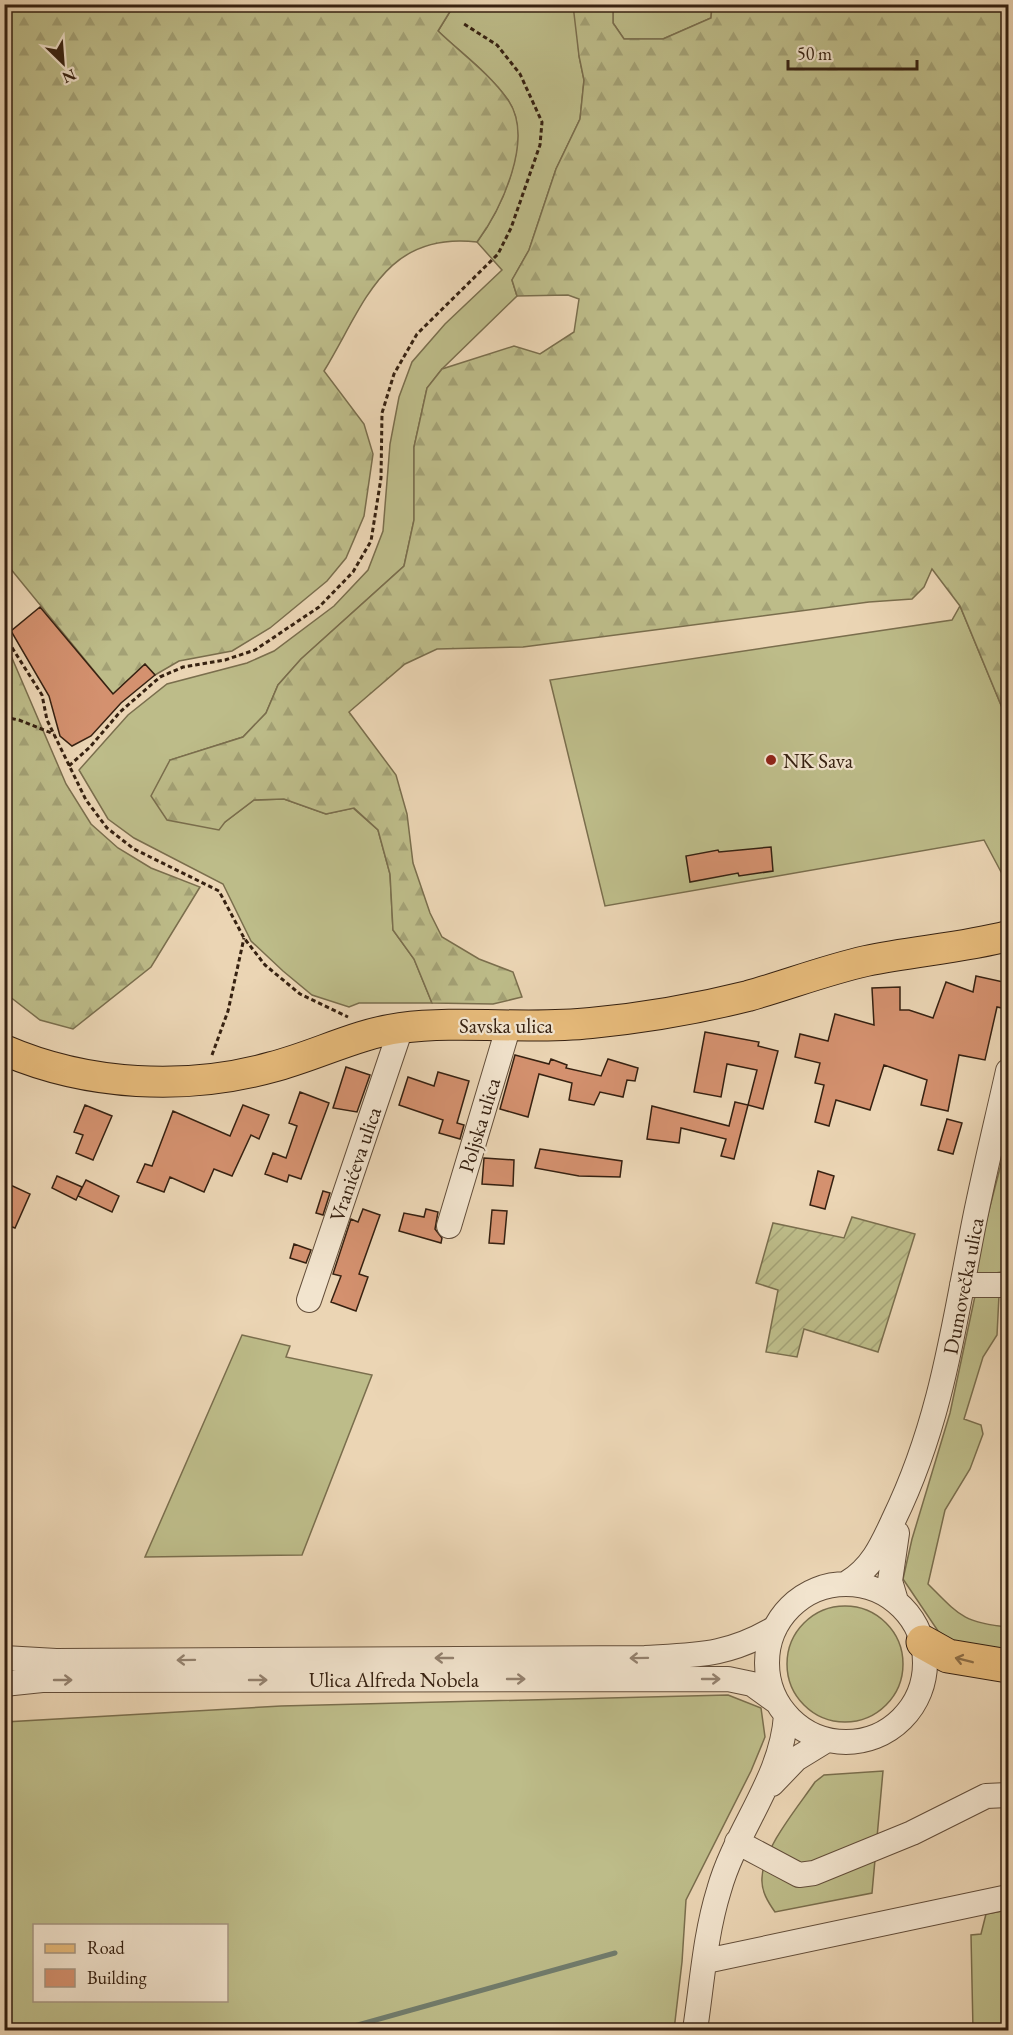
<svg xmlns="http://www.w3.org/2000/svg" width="1013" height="2035" font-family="'EB Garamond',serif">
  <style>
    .grass { fill: #bdbc89; stroke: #7a6e4d; stroke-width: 1.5; fill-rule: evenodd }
    .forest { fill: url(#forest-firs); stroke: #7a6e4d; stroke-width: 1.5 }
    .garden { fill: url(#garden-furrows); stroke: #7a6e4d; stroke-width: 1.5 }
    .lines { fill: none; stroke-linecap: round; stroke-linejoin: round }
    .stream { stroke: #717c6c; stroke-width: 5 }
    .building { fill: #d4916f; stroke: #362111; stroke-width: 1.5 }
    .minor-casing { stroke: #634e3a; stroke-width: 26 }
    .major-casing { stroke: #362111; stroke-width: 32 }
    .highway-casing { stroke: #362111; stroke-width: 35 }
    .path { stroke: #362111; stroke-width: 3; stroke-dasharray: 4.5 3; stroke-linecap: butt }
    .minor { stroke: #f2e4ce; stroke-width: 24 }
    .major { stroke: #e6ba7a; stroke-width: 30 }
    .highway { stroke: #e6ba7a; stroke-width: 33 }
    .oneway { stroke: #948270 }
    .oneway2 { stroke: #8e6e46 }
    .poi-dot { fill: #8f2418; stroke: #f2e4ce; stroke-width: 2 }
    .labels { text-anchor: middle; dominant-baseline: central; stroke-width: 4.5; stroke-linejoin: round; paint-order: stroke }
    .poi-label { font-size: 21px; fill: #362111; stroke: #f2e4ce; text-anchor: start }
    .street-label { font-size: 21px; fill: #362111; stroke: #f2e4ce }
  </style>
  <defs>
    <pattern id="forest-firs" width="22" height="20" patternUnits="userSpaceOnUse" patternTransform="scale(1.5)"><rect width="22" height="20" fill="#bdbc89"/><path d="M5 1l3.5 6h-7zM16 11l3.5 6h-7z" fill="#a3a175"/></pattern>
    <pattern id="garden-furrows" width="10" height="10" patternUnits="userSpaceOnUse" patternTransform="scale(1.5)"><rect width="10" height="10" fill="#bdbc89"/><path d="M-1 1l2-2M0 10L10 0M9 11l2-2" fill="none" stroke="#a3a175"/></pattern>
  </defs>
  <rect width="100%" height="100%" fill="#ebd5b4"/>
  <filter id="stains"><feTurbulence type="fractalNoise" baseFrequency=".00333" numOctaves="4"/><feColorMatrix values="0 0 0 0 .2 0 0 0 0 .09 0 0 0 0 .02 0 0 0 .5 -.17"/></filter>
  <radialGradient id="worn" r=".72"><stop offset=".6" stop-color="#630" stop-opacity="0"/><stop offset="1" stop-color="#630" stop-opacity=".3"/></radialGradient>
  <!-- grass -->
  <path class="grass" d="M454,5h119l3,5 3,46 5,24 -4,39 -24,50 -27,81 -17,30 5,16 -75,73 -15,19 -13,59v73l-10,46 -103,93 -23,26 -12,28 -23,24 -73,23 55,62 29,-22 30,-1 42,15 27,-6 25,22 12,44 3,56 21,29 18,44h-73l-10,4 -37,-12 -29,-24 -32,-30 -28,-57 -89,-46 -26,-19 -29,-49 49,-55 39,-31 80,-21 27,-12 60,-45 34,-36 15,-39 7,-87 9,-47 13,-35 33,-38 57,-54 -25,-28c24,-33 57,-103 31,-142 -18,-26 -47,-47 -70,-69z
    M613,5h99l-1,13 -48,21h-39l-11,-16z
    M960,606l48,116v163l-24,-45 -379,66 -55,-226 402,-60z
    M1008,1137v134l-32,5 3,-27z
    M999,1295l-2,40 -14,22 -19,62 17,6 2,9 -13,35 -25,41 -17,74c31,31 35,39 80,43v25l-55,-11 -15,-10 -35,-52 9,-40 38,-126 25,-117z
    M242,1335l48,11 -4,11 86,18 -70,180 -157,2z
    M787 1664a58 58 0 1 1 116 0a58 58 0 1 1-116 0Z
    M728,1695l33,13 4,29 -14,34 -65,129 -4,62 -8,68h-669v-308l276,-16zM34,1926h192v74h-192z
    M883,1771l-11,122 -97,19c-7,-10 -14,-21 -13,-34 1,-30 36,-71 53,-96l9,-7z
    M1008,1910v120h-35l-2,-95 10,-1 5,-20z"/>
  <!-- forest -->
  <path class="forest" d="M5,5h449l-16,26c23,22 52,43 70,69 27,39 -7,109 -31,142 -94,-11 -113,64 -153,129l40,53 9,30 -9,62 -18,42 -19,23 -57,47 -38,23 -53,10 -24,14 -10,-11 -32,30 -108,-132z
    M958,5l5,2h30l15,8v707l-48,-116 -28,-37 -8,18 -12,12 -43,3 -346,45 -86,2 -32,15 -56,48 47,63 11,39 6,49 17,50 12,24 37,22 34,13 9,25 -29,7 -61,-1 -18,-44 -21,-29 -3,-56 -12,-44 -24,-22 -28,6 -42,-15 -30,1 -29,22 -6,8 -52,-10 -16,-24 19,-36 73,-23 23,-24 12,-28 23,-26 103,-93 10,-46v-73l13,-59 15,-19 72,-23 26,8 34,-22 5,-33 -11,-4 -51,1 -5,-16 17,-30 27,-81 24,-50 4,-39 -5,-24 -6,-51h40v18l11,16h39l48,-21 1,-13z
    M12,658l54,126 25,40 27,24 33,20 49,19 -49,80 -78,62 -33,-9 -35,-27 -1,-328z"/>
  <!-- garden -->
  <path class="garden" d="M852,1217l63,17 -37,118 -74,-23 -7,28 -31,-5 12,-62 -22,-7 17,-60 71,15z"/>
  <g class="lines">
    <!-- stream -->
    <path class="stream" d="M340,2030l275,-77"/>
  </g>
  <!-- building -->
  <path class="building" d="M40,607l73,87 32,-30 10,11 -34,28 -30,33 -19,10 -12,-10 -11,-40 -38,-65z
    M771,847l2,24 -34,5 -1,-3 -48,9 -4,-26 32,-6 1,2z
    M976,976l32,7 -6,25 -5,-1 -12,53 -26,-5 -11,56 -27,-6 6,-25 -43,-15 -14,45 -34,-10 -7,26 -14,-4 9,-37 -9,-2 5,-20 -25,-6 5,-23 28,7 7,-27 39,11 -2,-37 28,-1v23h9l24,8 13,-36 27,10z
    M705,1032l54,10 -1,4 20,5 -15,58 -15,-4 9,-35 -30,-6 -6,33 -27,-5z
    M515,1055l34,9 2,-5 16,6 -1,3 35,8 7,-17 30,9 -3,13 -8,-1 -4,17 -23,-5 -6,13 -25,-5 3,-17 -33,-9 -11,43 -28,-8z
    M346,1067l24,8 -13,37 -24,-4z
    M438,1072l31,9 -12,42 7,2 -4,14 -21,-6 4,-13 -44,-15 9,-28 26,9z
    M300,1092l29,11 -28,76 -12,-4 -2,7 -22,-8 8,-21 13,5 11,-32 -8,-3z
    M735,1102l13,3 -14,54 -13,-3 5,-17 -45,-11 -2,15 -32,-4 5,-33 77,20z
    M85,1105l27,11 -19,44 -17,-7 7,-18 -9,-3z
    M243,1105l26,10 -10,24 -8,-4 -19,41 -18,-7 -10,23 -34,-15 -6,15 -27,-10 8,-18 7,2 21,-55 57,25z
    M947,1119l15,4 -9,31 -15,-4z
    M540,1149l82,12 -2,16 -41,-1 -44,-8z
    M484,1158l30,2 -1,26 -31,-2z
    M818,1171l16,5 -9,33 -15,-4z
    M57,1176l25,11 -6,13 -24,-12z
    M86,1180l33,16 -7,16 -34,-16z
    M4,1182l26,12 -15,34 -11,-4z
    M323,1191l7,2 -7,22 -7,-2z
    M363,1209l17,6 -21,59 9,3 -12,34 -25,-9 10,-26 -8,-2 18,-55 7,3z
    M426,1209l12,3 -3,17 7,9 -1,5 -42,-12 5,-18 20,4z
    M492,1210l15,1 -3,33 -15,-1z
    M294,1244l17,6 -5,13 -16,-5z"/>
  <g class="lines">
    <defs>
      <path id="minor" d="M449,1226l60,-201
        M962,1285h46
        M309,1300l92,-272
        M847,1583c25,-15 35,-38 47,-64 48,-99 60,-196 81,-301 10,-49 22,-98 33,-147
        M767 1663a79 79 0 1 1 158 0a79 79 0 1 1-158 0Z
        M896,1601l-6,-20 7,-48
        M4,1658l52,3 589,-3c52,-3 83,-2 130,-30
        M4,1684l38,-4 686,-1 24,5 25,18
        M772,1784l24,-25 31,-19
        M737,1842l62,33 15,-2 98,-40 74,-37 22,-1
        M706,1961l302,-64
        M695,2030c7,-46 10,-95 24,-140 17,-61 63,-111 67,-175"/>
      <path id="major" d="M4,1050c83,36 182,41 268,17 43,-11 84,-33 128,-39 63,-8 127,2 191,-5 52,-5 105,-14 157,-27 39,-11 78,-26 118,-35 47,-10 96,-13 142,-25"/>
      <path id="highway" d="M923,1642l25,14 60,10"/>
    </defs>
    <!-- minor casing -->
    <use href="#minor" class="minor-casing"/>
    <!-- major casing -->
    <use href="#major" class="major-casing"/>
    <!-- highway casing -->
    <use href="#highway" class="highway-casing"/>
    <!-- path -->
    <path class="path" d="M4,635l38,60 5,25 39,80 21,28 27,21 85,42 25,47 21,27 35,29 48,23
      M4,717l15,3 35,14
      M69,766l21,-19 30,-35 40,-35 23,-10 42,-7 30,-10 64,-43 34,-35 18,-31 10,-63 1,-65 12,-39 23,-40 81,-80 13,-26 29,-83 2,-23 -22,-48 -23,-29 -33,-21
      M212,1055l16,-44 16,-73"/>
    <!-- minor -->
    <use href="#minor" class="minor"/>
    <!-- major -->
    <use href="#major" class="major"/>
    <!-- highway -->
    <use href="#highway" class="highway"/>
  </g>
  <!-- one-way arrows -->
  <defs><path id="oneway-shaft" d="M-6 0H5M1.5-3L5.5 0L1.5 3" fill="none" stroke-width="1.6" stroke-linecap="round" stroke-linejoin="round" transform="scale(1.5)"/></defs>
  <g class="oneway">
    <use href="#oneway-shaft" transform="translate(444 1658) rotate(-180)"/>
    <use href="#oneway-shaft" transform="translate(639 1658) rotate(179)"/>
    <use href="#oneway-shaft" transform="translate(186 1660) rotate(179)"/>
    <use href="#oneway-shaft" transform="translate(516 1679)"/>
    <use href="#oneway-shaft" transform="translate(711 1679)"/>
    <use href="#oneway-shaft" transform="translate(63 1680)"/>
    <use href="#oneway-shaft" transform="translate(258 1680)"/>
  </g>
  <use class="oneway2" href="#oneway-shaft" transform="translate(964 1660) rotate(-166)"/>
  <!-- markers -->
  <circle class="poi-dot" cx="771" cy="760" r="6"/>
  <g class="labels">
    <!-- poi labels -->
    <g class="poi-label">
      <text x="783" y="760">NK Sava</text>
    </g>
    <!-- street labels -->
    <g class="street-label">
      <text x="506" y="1025">Savska ulica</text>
      <text transform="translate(479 1125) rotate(-73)">Poljska ulica</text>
      <text transform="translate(355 1164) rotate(-71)">Vranićeva ulica</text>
      <text transform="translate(963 1286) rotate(-79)">Dumovečka ulica</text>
      <text x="394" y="1679">Ulica Alfreda Nobela</text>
    </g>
  </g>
  <!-- margin -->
  <rect width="1013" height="2035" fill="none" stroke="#ebd5b4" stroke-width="24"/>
  <rect x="6" y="6" width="1001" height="2023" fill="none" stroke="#362111" stroke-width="3"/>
  <rect x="12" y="12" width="989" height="2011" fill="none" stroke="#362111" stroke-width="1.5"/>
  <!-- legend -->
  <rect x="33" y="1924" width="195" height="78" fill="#f2e4ce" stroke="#a79682" stroke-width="1.5"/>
  <rect x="45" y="1944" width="30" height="9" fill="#e6ba7a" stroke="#a79682" stroke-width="1.5"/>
  <text x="87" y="1954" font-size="18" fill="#362111">Road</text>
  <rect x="45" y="1969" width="30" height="18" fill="#d4916f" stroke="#a79682" stroke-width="1.5"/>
  <text x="87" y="1984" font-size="18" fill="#362111">Building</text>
  <!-- north arrow -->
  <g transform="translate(63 63) rotate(155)" stroke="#f2e4ce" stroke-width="4.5" paint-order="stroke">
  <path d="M0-4.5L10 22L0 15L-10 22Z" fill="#362111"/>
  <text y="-9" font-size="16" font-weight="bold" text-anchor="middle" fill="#362111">N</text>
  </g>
  <!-- scale -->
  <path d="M788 60v9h129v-9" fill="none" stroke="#362111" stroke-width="3"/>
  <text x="797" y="60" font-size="18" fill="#362111" stroke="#f2e4ce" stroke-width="4.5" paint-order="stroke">50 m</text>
  <rect width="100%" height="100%" filter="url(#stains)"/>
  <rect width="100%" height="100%" fill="url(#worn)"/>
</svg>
